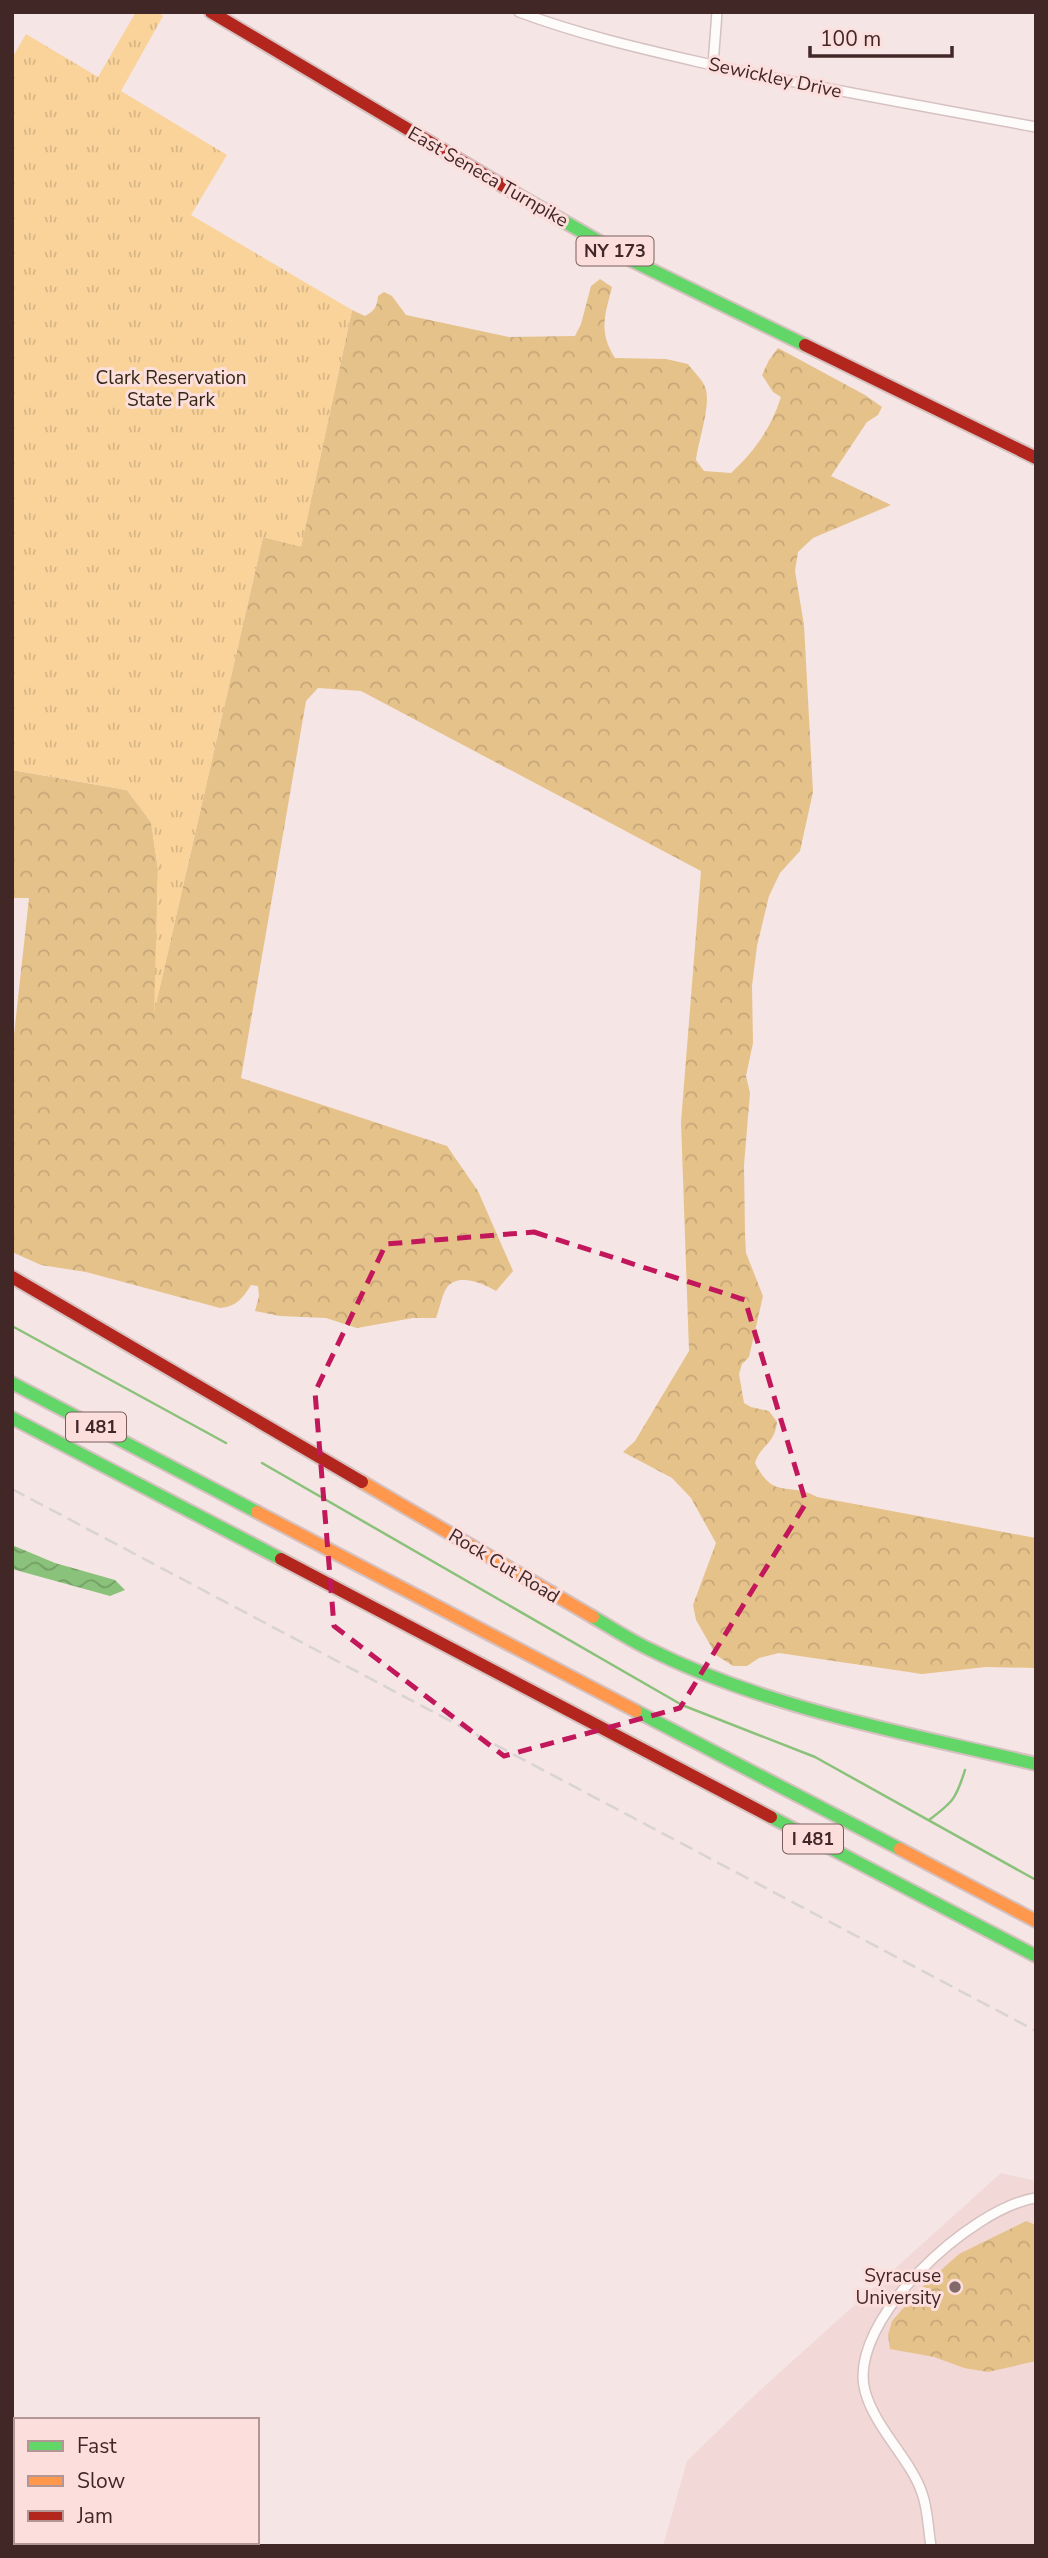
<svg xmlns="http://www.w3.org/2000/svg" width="1048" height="2558" font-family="'Nunito Sans',sans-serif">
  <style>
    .built { fill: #f2d8d7 }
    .forest { fill: url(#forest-crowns) }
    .park { fill: url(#park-tufts) }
    .water { fill: url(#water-waves) }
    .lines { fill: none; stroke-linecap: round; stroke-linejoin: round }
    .stream { stroke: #8bc27b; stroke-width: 2.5 }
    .street-casing { stroke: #d5c1c0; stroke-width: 12 }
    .fast-casing { stroke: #d5c1c0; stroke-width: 16 }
    .slow-casing { stroke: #d5c1c0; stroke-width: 16 }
    .jam-casing { stroke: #d5c1c0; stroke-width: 16 }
    .street { stroke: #fefbfb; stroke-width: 9 }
    .fast { stroke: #63d668; stroke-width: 12 }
    .slow { stroke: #ff974d; stroke-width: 12 }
    .jam { stroke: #b3261e; stroke-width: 12 }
    .rail { stroke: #d9d3d3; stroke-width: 2.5; stroke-dasharray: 14 7; stroke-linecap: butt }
    .marked { fill: none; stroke: #c2185b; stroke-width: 5; stroke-dasharray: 14 9; stroke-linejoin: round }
    .poi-dot { fill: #816a69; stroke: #fcdfdd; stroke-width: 2.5 }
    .labels { text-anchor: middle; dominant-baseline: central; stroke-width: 6; stroke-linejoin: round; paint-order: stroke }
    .shield { fill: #fcdfdd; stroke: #7a5e5e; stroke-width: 2 }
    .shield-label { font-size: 18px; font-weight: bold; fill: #422727 }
    .street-label { font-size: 19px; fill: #422727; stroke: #fcdfdd }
    .park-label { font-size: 19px; fill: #342813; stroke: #fcdfdd }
    .poi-label { font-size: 19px; fill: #422727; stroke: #fcdfdd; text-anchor: end }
  </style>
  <defs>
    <pattern id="forest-crowns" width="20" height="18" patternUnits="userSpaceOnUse" patternTransform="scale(1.75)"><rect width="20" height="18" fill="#e6c28b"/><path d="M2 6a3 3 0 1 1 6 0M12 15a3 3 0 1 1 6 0" fill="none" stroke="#c6a778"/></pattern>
    <pattern id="park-tufts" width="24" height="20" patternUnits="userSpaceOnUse" patternTransform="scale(1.75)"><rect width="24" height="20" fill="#f9d399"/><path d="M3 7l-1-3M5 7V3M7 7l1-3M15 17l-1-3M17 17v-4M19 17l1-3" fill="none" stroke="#d7b584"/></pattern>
    <pattern id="water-waves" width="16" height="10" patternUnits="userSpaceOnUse" patternTransform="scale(1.75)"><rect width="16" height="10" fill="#8bc27b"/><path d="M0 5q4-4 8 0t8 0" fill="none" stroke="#739e65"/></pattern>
  </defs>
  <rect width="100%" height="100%" fill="#f5e5e4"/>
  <!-- built -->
  <path class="built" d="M1001,2173l35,8v365h-373l24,-85 69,-67z"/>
  <!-- forest -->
  <path class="forest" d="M600,279l12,8c-7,29 -14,44 3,71l51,1 22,5c5,7 14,15 17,23 7,16 -7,55 -9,73l8,11 27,2c24,-22 40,-45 50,-76l-8,-5 -11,-17 7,-15 9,-12 87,47 17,12 -4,8 -11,7 -36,54 60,29 -78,33 -15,14 -3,19 9,54 9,167 -13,59 -20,22 -11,23 -12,50 -5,40 1,57 -7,33 4,17 -6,72 1,69 1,19 17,43 -14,61 -7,7 -3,10 5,29 7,4 18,4 8,11c-3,24 -16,22 -22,41 19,38 32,18 62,34l219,41v130l-50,-1 -64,7 -143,-21 -20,5 -12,8h-14l-17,-11 -20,-35 -3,-15 23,-62 -25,-45 -19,-20 -49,-26 12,-11 54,-90 -8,-229 20,-251 -340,-180 -43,-3 -12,13 -65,377 206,68 31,45 35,80 -17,20c-12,-7 -36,-18 -48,-5 -6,7 -8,22 -12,32h-23l-56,10 -31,-10 -46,-2 -25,-5 4,-15 -1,-10 -7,-1c-8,13 -15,22 -31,23l-134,-36 -45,-7 -29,-13v-199l17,-155h-17v-128l115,20 24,32 7,47 -3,139 108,-471 38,9 51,-236 13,6c10,-5 12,-10 13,-20l6,-4 8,4 14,19 103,22 66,-1 6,-12 10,-38z
    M1026,2221l10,4v136l-48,11 -24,-4 -30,-11 -44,-8 -2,-14 4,-14 28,-32 39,-35z"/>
  <!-- park -->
  <path class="park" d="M136,12h22l5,4 -42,75 106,64 -36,60 161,95 -51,237 -38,-10 -109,476 4,-144 -7,-47 -24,-32 -115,-20v-712l14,-24 72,43z"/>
  <!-- water -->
  <path class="water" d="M12,1545l43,18 60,17 10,10 -15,6 -98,-27z"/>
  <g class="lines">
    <!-- stream -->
    <path class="stream" d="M12,1326l214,117
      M262,1463l420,242 133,52 221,123
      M929,1820c24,-18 27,-21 36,-50"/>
    <defs>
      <path id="street" d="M519,12c59,22 119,36 180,50 112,25 224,44 337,65
        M713,65l4,-53
        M931,2546c-3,-17 -3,-37 -9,-53 -11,-33 -47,-65 -57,-102 -19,-70 107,-184 171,-193"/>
      <path id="fast" d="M525,199l108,62 172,84
        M12,1383l245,129
        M12,1418l269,141
        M593,1617c19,11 37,23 56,32 120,60 257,84 387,115
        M636,1711l264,138
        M771,1817l265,139"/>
      <path id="slow" d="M362,1482l231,135
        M257,1512l379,199
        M900,1849l136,72"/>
      <path id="jam" d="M211,12l314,187
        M805,345l231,113
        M12,1277l350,205
        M281,1559l490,258"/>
    </defs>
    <!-- street casing -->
    <use href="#street" class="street-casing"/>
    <!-- fast casing -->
    <use href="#fast" class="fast-casing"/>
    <!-- slow casing -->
    <use href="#slow" class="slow-casing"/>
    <!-- jam casing -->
    <use href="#jam" class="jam-casing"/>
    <!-- street -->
    <use href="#street" class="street"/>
    <!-- fast -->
    <use href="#fast" class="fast"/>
    <!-- slow -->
    <use href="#slow" class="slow"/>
    <!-- jam -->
    <use href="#jam" class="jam"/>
    <!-- rail -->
    <path class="rail" d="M12,1489l1024,542"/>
  </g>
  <!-- marked area -->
  <path class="marked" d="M534,1232l211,68 61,203 -126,205 -176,48 -170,-130 -19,-234 71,-148z"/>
  <!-- markers -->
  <circle class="poi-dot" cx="955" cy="2287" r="7"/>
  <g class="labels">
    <!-- shield labels -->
    <g class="shield">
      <rect x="576.5" y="236.5" width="77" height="29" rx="5"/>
      <rect x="66" y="1412.5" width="60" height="29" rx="5"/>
      <rect x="783" y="1824.5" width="60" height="29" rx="5"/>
    </g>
    <g class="shield-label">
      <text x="615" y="251">NY 173</text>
      <text x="96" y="1427">I 481</text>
      <text x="813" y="1839">I 481</text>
    </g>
    <!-- street labels -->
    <g class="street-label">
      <text transform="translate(775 78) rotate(12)">Sewickley Drive</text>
      <text transform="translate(488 177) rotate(30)">East Seneca Turnpike</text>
      <text transform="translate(504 1566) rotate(31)">Rock Cut Road</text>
    </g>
    <!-- park labels -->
    <g class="park-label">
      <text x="171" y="378">Clark Reservation<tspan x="171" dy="22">State Park</tspan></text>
    </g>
    <!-- poi labels -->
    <g class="poi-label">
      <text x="941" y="2276">Syracuse<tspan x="941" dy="22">University</tspan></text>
    </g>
  </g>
  <!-- border -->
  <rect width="1048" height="2558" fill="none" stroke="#422727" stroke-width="28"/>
  <!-- legend -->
  <rect x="14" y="2418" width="245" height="126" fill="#fcdfdd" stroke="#b29594" stroke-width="2"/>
  <rect x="28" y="2441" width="35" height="10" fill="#63d668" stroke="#b29594" stroke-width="2"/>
  <text x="77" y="2453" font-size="21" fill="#422727">Fast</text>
  <rect x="28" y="2476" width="35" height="10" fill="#ff974d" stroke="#b29594" stroke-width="2"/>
  <text x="77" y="2488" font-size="21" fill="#422727">Slow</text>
  <rect x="28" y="2511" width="35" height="10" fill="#b3261e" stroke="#b29594" stroke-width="2"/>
  <text x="77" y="2523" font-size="21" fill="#422727">Jam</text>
  <!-- scale -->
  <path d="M810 46v10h142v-10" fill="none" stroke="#422727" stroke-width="3.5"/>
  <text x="820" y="46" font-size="21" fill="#422727" stroke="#fcdfdd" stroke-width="5" paint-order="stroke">100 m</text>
</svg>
